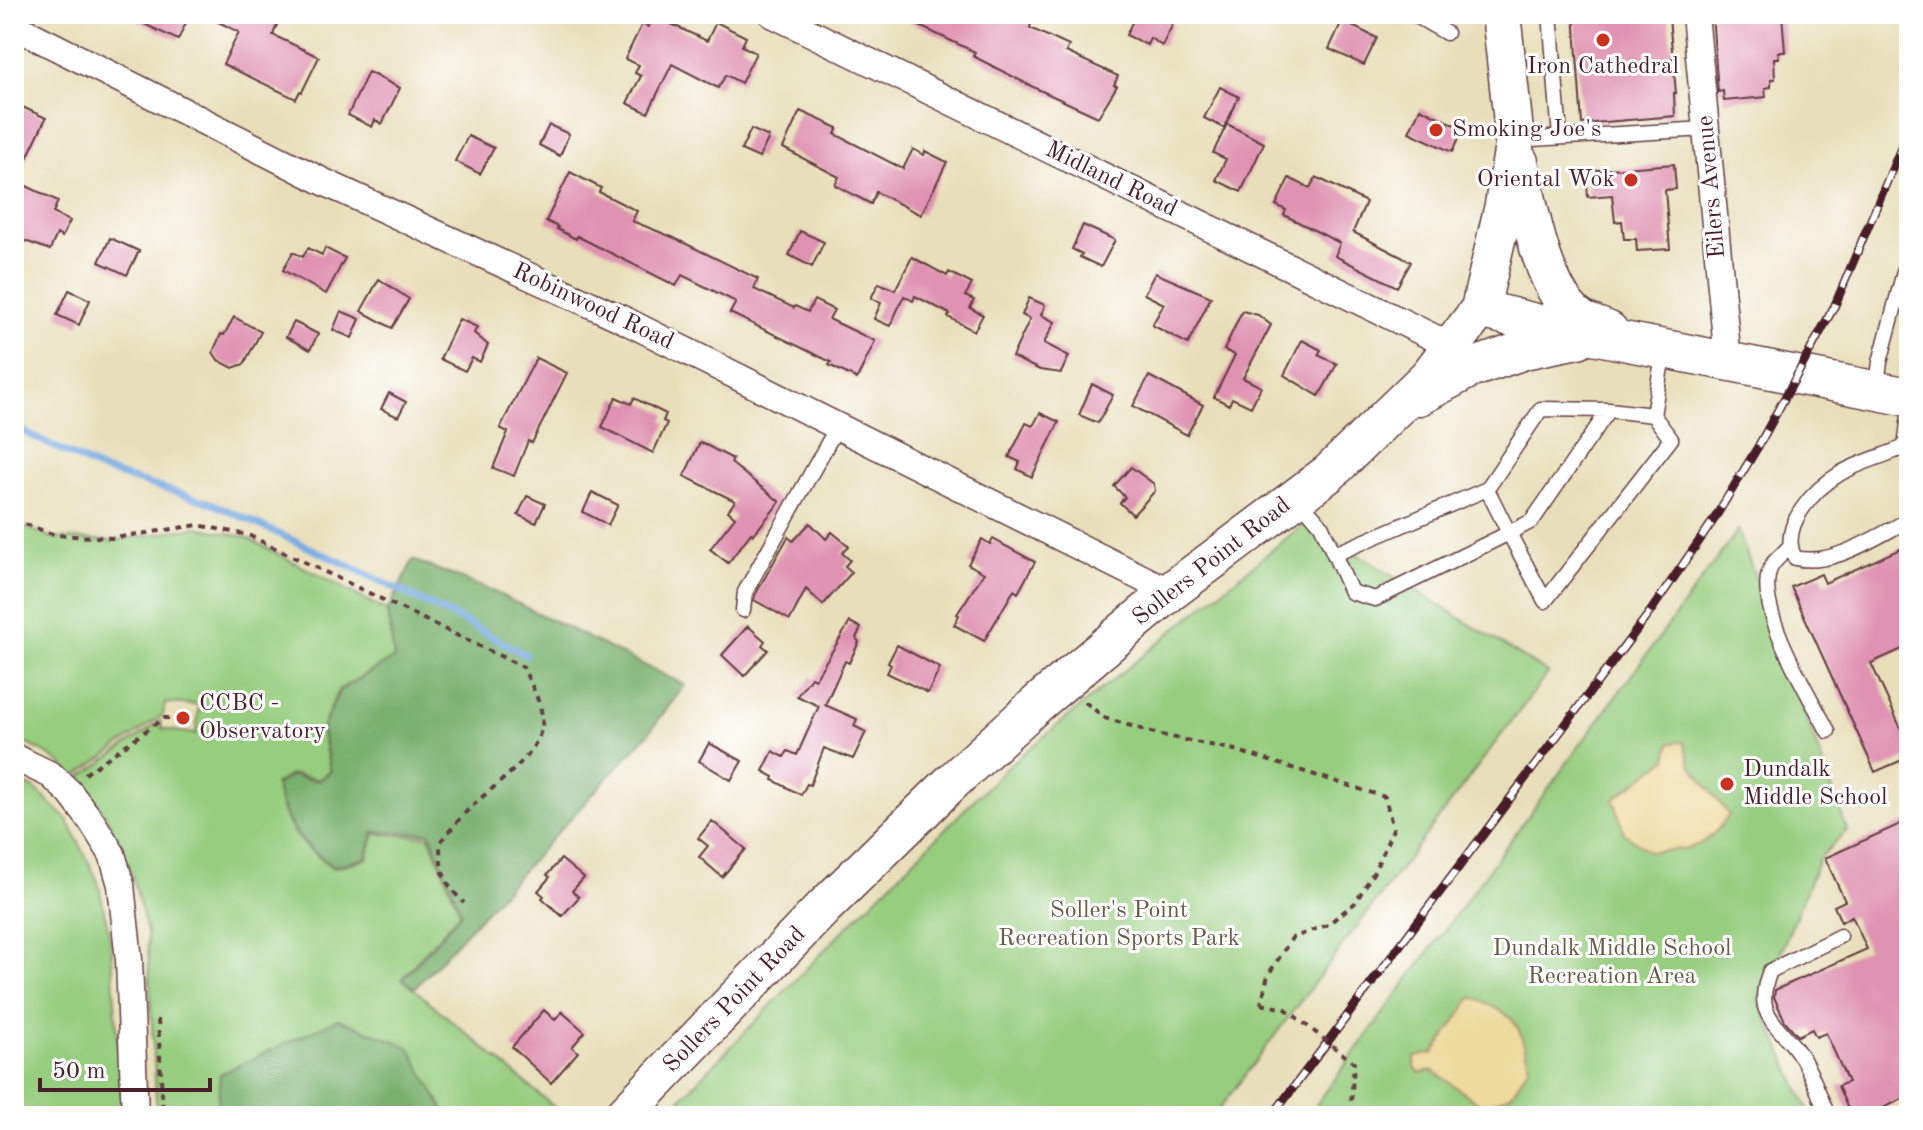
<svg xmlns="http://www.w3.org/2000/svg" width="1923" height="1130" font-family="'Old Standard TT',serif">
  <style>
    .green { fill: #97cd7f; stroke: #707655; stroke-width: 2 }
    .forest { fill: #79b06e; stroke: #62684c; stroke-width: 2 }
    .sand { fill: #eeda9e; stroke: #9c7c64; stroke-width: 2 }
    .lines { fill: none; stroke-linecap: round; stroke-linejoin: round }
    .stream { stroke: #74a7e0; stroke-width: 7 }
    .building { fill: #df92b1 }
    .lane-casing { stroke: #623c40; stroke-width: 17 }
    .street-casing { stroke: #623c40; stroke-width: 29 }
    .secondary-casing { stroke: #623c40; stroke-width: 41 }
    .path { stroke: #623c40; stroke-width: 4; stroke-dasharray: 6 6; stroke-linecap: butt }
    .lane { stroke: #fff; stroke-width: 14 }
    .street { stroke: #fff; stroke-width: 26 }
    .secondary { stroke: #fff; stroke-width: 38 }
    .rail-casing { stroke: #4a1f2b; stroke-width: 9 }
    .rail { stroke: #fff; stroke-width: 6; stroke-dasharray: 18; stroke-linecap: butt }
    .path-bridge { stroke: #623c40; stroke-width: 4; stroke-dasharray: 6 6; stroke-linecap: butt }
    .poi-dot { fill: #c8321e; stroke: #fff; stroke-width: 3 }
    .labels { text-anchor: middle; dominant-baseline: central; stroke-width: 6; stroke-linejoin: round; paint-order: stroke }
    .poi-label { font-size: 24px; fill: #4a1f2b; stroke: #fff; text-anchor: start }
    .street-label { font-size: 24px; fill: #4a1f2b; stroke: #fff }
    .park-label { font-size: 24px; fill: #655c48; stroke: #fff }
  </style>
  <rect width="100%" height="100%" fill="#fff"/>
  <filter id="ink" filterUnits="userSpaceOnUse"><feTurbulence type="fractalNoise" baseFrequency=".0125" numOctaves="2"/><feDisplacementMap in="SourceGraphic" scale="16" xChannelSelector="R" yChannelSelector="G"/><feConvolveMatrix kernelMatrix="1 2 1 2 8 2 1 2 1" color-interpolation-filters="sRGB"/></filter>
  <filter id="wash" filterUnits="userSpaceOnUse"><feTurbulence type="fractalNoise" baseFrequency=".006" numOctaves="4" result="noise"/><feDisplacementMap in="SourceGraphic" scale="32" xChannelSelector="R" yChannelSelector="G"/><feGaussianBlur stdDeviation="1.8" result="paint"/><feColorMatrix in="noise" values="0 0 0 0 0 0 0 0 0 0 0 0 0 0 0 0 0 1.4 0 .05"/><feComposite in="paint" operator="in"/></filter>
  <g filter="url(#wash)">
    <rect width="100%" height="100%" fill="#e8deb9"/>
    <!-- green -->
    <path class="green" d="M1306,522l242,151 -334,443h-550l177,-183 167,-167z
      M14,523l39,15 59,3 85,-14 49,10 141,74 7,47 -56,32 -17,40 9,40 -11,9 -28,-5 -16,10c8,41 24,61 58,84l34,-9 8,-25 54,2 31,76 -58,67 163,137h-408l-10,-184 -15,-58 -26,-58 -29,-36 84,-59 1,8 34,5 3,-29 -34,-2 -2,12 -88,62c-17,-19 -37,-30 -61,-38z
      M1738,530l109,300 -28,29 -59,144 51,113h-503z
      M14,779l21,10 32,30 31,62 13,63 12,172h-109z"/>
    <!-- forest -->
    <path class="forest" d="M413,560l79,31 193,94 -38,50 -232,253 -12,-9 58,-66 -31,-80 -56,-1 -9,26 -32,8c-33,-22 -49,-42 -57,-81l15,-9 29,5 11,-10 -9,-41 17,-39 55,-33 -6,-48z
      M338,1019l71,28 38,69h-230l3,-42z"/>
    <!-- sand -->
    <path class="sand" d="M1684,742l7,23 38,50c-27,37 -36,33 -79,37l-26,-19 -10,-34 53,-40 3,-16z
      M1472,997c43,18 48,24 57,69l-17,28 -29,12 -51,-36 -13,3 -4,-6v-10l19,-4z"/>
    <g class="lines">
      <!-- stream -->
      <path class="stream" d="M14,427l88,43 109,33 132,60 122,59 61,33"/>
    </g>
    <g id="blocks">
      <!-- building -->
      <path class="building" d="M123,14h67l-12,26z
        M202,14h79l-8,21 46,22 -17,35 -2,-1 -4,8 -73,-35 16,-32z
        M894,14h117l20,10 -1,4 39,18 -3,6 52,24 -4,9 3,1 -19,31 -67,-31 -58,-30 2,-4z
        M1136,14h15l22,10 -11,22 -12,-8 -3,7 -21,-10z
        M1574,14h83v5l12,-1 7,75h-2l1,23 -93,8z
        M1712,14h70l3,38h-7l1,6h-5l1,21h-4v8l-6,1 1,9 -42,4 -1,-10 -5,1z
        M1342,21l35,17 -13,27 -35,-16z
        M667,22l40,19 9,-19 30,15 -4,9 14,7 -15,30 -15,-8 -8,13 -46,-24 -24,49 -21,-10 14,-27 -6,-3 4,-8 -14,-6 17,-35 6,3 3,-4z
        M368,72l32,16 -18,36 -7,-4 -3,7 -24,-12z
        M1220,87l19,10 -15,31 -20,-10z
        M14,103l32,15 -30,63 42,20 -5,12 17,8 -8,16 -5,-3 -7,16 -36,-13z
        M1420,108l43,21 -11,23 -43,-20z
        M800,111l38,17 -3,6 68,35 10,-20 11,6 1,-4 22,11 -26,53 -45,-23 -5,12 -36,-19 4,-8 -56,-29z
        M1227,124l37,19 -23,49 -25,-12 10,-21 -13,-6z
        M549,125l20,9 -9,22 -21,-11z
        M751,129l18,8 -10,21 -18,-8z
        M468,136l26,12 -14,26 -25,-13z
        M1674,164l2,25 -11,1 5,59 -33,2 -1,-12h-12l-2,-18 -7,1 -3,-27 -24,2 -2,-26z
        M570,172l31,16 -2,4 38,19 -5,10 40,16 86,42 -4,10 40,19 1,-2 13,6 6,-12 20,10 -5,9 46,22 -18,38 -28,-14 2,-3 -101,-49 6,-11 -54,-27 -6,11 -99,-50 -1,3 -19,-10 1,-2 -12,-6z
        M1316,177l50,25 -13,30 58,30 -14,25 -62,-31 5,-13 -56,-28 2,-5 -10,-5 13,-27 21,10z
        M1083,225l32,15 -14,27 -21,-10 2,-3 -10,-5z
        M800,231l24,11 -12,25 -23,-12z
        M110,238l29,13 -12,24 -28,-13z
        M308,248l14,7 3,-7 20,10 -19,36 -43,-24 10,-18 10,5z
        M912,257l35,19 2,-4 23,12 -7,12 9,4 -4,8 13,7 -9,16 -26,-14 2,-3 -35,-18 -2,5 -9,-5 -14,30 -16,-7 7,-16 -10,-5 8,-15 16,7z
        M1155,273l56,24 -23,47 -36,-19 12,-21 -20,-10z
        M379,279l30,20 -17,29 -31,-17z
        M69,290l21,10 -11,25 -22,-10z
        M1029,298l16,7 -4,10 14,7 -11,21 25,13 -8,17 -21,-3 -28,-13 18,-38 -8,-4z
        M341,311l19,8 -8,19 -19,-8z
        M1242,311l16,4 13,10 -28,53 18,9 -10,20 -19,-9 -3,7 -15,-8 21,-42 -11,-5z
        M234,317l27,15 -17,32 -11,4 -15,-8 -5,-8 8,-18 3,1z
        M459,319l18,8 -3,6 14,12 -8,17 -8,-4 -7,13 -25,-12z
        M294,322l24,12 -8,16 -24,-13z
        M1302,340l19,10 -3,5 19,9 -18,32 -35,-21z
        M536,358l31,15 -35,70 -4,-2 -14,35 -21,-8 15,-36 -8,-4z
        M1149,376l54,29 -16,30 -54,-29z
        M1092,384l21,11 -15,28 -19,-8z
        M389,393l17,9 -8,15 -17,-8z
        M616,397l15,7 3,-6 32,16 -3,7 4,2 -14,30 -51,-26z
        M1040,413l19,9 -27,55 -15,-8 3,-7 -11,-5 17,-34 7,3z
        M700,442l33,17 -2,4 49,39 -27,33 -2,-2 -23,30 -18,-14 25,-32 -7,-6 7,-10 -51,-25z
        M1131,467l23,17 1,7 -22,24 -13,-12 5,-6 -11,-11z
        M592,492l26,13 -10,20 -25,-13z
        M527,496l18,8 -9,19 -18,-8z
        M810,523l16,16 6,-7 17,14 -7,7 8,7 -5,6 7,6 -29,33 -17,-16 -16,31 -36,-20 1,-5 33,-58 5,4z
        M982,539l8,5 3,-5 42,23 -17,31 -4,-3 -30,51 -30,-16 5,-10 -2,-1 27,-41 -16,-9z
        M1909,545v101l-38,17 31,68 7,-3v29l-34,15 -84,-185 30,-13 4,9z
        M850,622l11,6 -5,10 3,4 -10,21 -4,-2 -20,44 32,14 -3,7 12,6 -13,27 -29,-11 -14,37 -3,-1 -6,11 -28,-15 1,-3 -11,-6 10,-20 11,6 4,-6 9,4 22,-49 -22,-10 14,-19 4,2z
        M748,626l17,15 -3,4 6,5 -24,26 -22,-21z
        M897,645l43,23 -12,25 -41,-20 4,-8 -3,-2z
        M709,743l33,18 -11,19 -32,-19z
        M1909,820v71l-8,3 8,18v184l-43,20h-15l-13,-30 10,-4 -22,-49 -10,4 -4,-8 -14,7 -13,-15 -11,-24 1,-7 92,-41 -15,-33 -11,6 -7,-16 11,-5 -20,-43z
        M712,821l34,28 -24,28 -23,-20 9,-11 -10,-8z
        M561,859l23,19 -12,13 7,6 -17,19 -20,-18 2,-2 -6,-5 12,-14 -3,-2z
        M544,1010l11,10 7,-8 23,20 -13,15 6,5 -27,31 -39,-36z"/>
    </g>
  </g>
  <g filter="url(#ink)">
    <use href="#blocks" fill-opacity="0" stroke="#623c40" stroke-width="2"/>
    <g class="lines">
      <defs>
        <path id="lane" d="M1413,14l33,19
          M1550,14l10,123
          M1515,140l191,-11
          M1876,389l4,-27 29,-109
          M1609,410l-77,111 -23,12 36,68 126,-162 -18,-24 11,-66
          M1909,415l-4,32 4,6
          M1905,447c-21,9 -45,15 -64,26 -27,16 -63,54 -46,85 38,9 80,-21 114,-38
          M1487,489l54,-80 68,1 44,5
          M1297,497l24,28 30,67 24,7 134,-66 -22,-44 -152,65
          M1789,547c-5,6 -13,12 -17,18 -22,37 38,131 56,166
          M743,610l2,-18 92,-165
          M1828,1116c-8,-19 -15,-40 -26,-58 -21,-35 -51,-39 -32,-87l70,-35"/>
        <path id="street" d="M772,14l679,332
          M1695,14l33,347
          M14,26l310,156 294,135 552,275
          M14,757l37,18 19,18 22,29 20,32 9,31 8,75 6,156"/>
        <path id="secondary" d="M1519,162c9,43 23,130 61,157 8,5 20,8 29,12
          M1480,309l67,17 362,71
          M1419,396l50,-27 55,-19 54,-11
          M623,1116l201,-209 129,-126 84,-77 133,-112 159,-119 100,-97 51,-67 24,-104 11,-65 -14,-126"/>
      </defs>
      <!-- lane casing -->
      <use href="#lane" class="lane-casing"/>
      <!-- street casing -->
      <use href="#street" class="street-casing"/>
      <!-- secondary casing -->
      <use href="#secondary" class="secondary-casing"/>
      <!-- path -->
      <path class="path" d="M14,520l41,15 59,3 84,-13 50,10 275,132c7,16 22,41 19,59 -6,33 -51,61 -73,83 -10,10 -19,22 -29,33 0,29 3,40 24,61
        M1085,702l20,16 56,17 74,15 150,47 8,32 -18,41 -20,33 -28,22 -35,13 -24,37 -7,29
        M85,774l79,-56h13
        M158,1019l5,97"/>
      <!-- lane -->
      <use href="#lane" class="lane"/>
      <!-- street -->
      <use href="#street" class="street"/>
      <!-- secondary -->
      <use href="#secondary" class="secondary"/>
      <defs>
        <path id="rail" d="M1272,1116l378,-504 63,-91 46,-76 76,-140 74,-176"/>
      </defs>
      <!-- rail casing -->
      <use href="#rail" class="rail-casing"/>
      <!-- rail -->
      <use href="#rail" class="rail"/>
      <!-- path-bridge -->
      <path class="path-bridge" d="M1261,1004l25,5 68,54 -4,53"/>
    </g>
  </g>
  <!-- markers -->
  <g class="poi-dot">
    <circle cx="1603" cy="40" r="8"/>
    <circle cx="1436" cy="130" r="8"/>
    <circle cx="1631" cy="180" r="8"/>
    <circle cx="183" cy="718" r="8"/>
    <circle cx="1727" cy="784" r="8"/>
  </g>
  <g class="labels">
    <!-- poi labels -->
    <g class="poi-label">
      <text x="1603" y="67" text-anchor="middle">Iron Cathedral</text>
      <text x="1452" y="130">Smoking Joe's</text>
      <text x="1615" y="180" text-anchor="end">Oriental Wok</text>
      <text x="199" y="704">CCBC -<tspan x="199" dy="28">Observatory</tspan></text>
      <text x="1743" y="770">Dundalk<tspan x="1743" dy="28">Middle School</tspan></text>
    </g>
    <!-- street labels -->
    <g class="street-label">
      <text transform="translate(1111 180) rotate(26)">Midland Road</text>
      <text transform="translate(1712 187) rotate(-95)">Eilers Avenue</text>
      <text transform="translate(593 307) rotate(25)">Robinwood Road</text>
      <text transform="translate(1212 562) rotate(-38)">Sollers Point Road</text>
      <text transform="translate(735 1000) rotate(-46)">Sollers Point Road</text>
    </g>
    <!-- park labels -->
    <g class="park-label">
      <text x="1119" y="911">Soller's Point<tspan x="1119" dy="28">Recreation Sports Park</tspan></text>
      <text x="1612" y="949">Dundalk Middle School<tspan x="1612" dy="28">Recreation Area</tspan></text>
    </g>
  </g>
  <!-- margin -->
  <rect width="1923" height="1130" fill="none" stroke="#fff" stroke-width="48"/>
  <!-- scale -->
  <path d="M40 1078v12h170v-12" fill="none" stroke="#4a1f2b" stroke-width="4"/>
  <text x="52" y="1078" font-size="24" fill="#4a1f2b" stroke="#ffffff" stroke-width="6" paint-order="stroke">50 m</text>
</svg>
